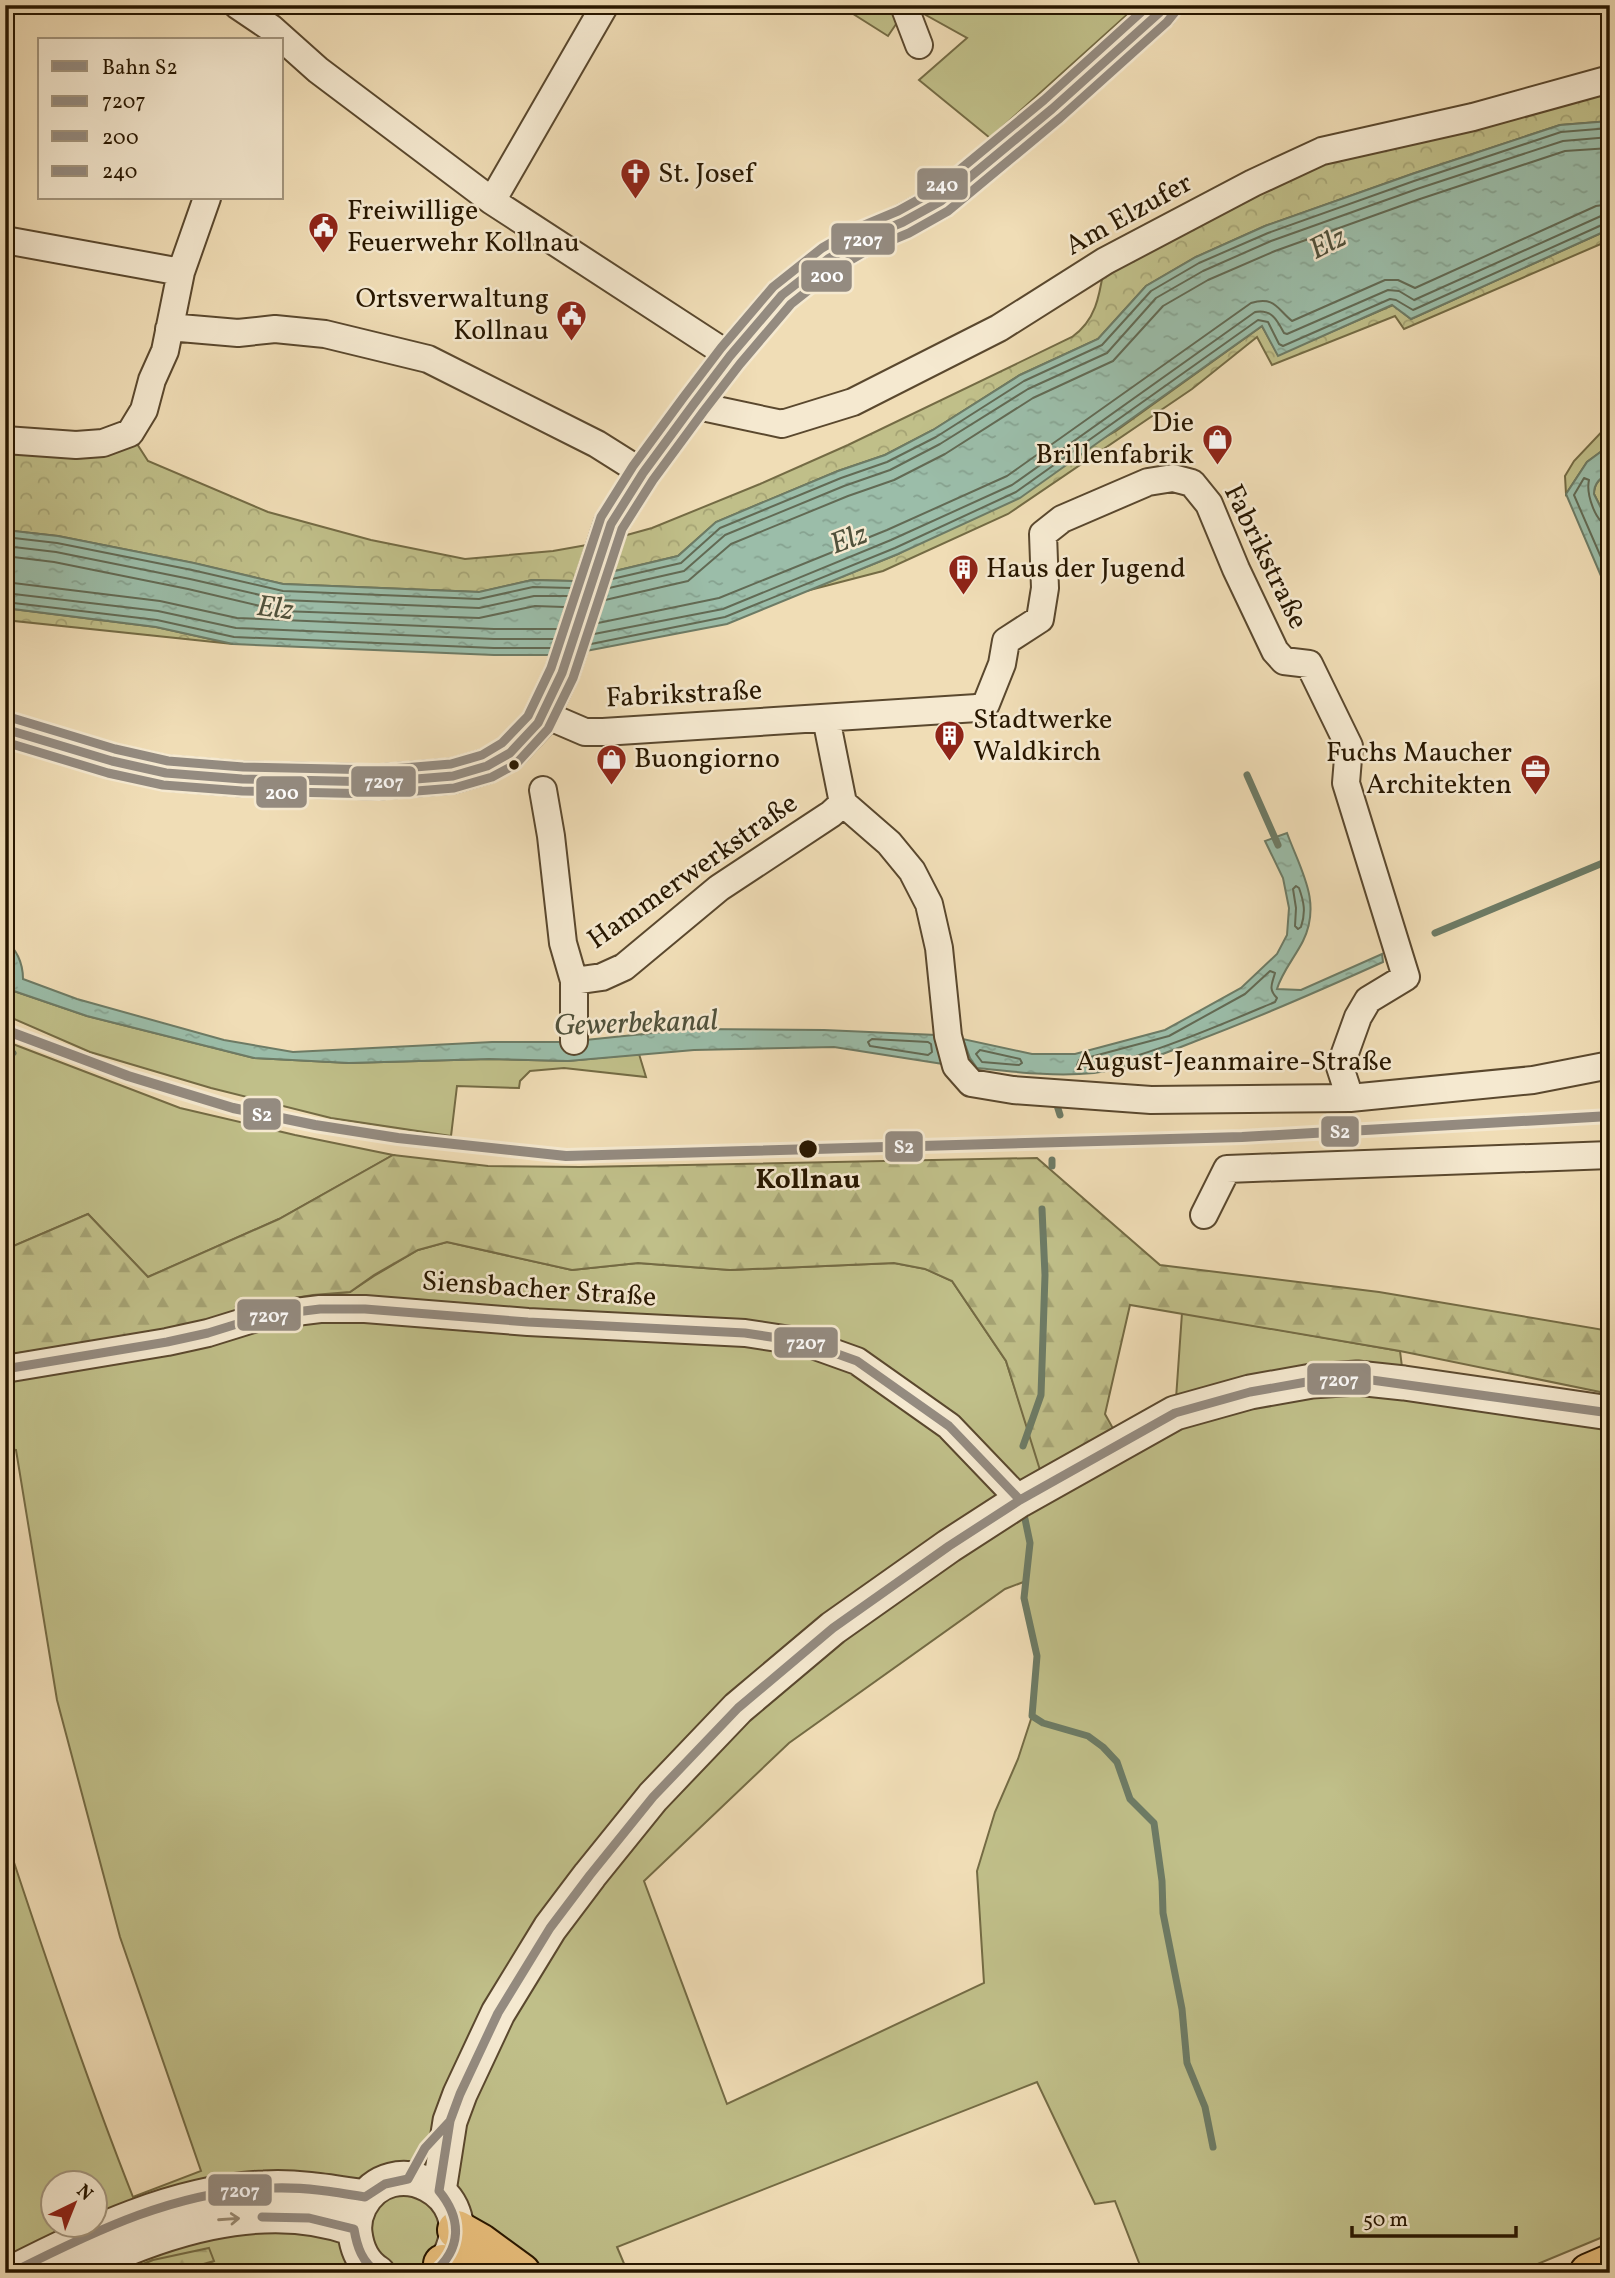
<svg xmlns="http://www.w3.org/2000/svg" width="1615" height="2278" font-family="Vollkorn,serif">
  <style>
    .green { fill: #c0bf89; stroke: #746b44; stroke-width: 2; fill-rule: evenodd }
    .forest { fill: url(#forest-firs); stroke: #746b44; stroke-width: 2 }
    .park { fill: url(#park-crowns); stroke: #746b44; stroke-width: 2 }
    .water { fill: url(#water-ripples); stroke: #6d7b65; stroke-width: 2 }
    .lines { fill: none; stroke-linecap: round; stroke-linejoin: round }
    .shore { stroke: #626a54; stroke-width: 2 }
    .stream { stroke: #6d7b65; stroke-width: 7 }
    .minor-casing { stroke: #5a482e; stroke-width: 30 }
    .tertiary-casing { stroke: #5a482e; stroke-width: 37 }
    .trunk-casing { stroke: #281700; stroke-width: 42 }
    .minor { stroke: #f5e9d0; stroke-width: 26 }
    .tertiary { stroke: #f5e9d0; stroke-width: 33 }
    .trunk { stroke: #e8be7b; stroke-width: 38 }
    .bus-1-casing { stroke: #f5e9d0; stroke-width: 14 }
    .bus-2-casing { stroke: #f5e9d0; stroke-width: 14 }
    .bus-3-casing { stroke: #f5e9d0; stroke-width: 14 }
    .bus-1 { stroke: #948b80; stroke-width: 9 }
    .bus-2 { stroke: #948b80; stroke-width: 9 }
    .bus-3 { stroke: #948b80; stroke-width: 9 }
    .rail-1-casing { stroke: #f5e9d0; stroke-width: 16 }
    .rail-1 { stroke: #948b80; stroke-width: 10 }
    .oneway { stroke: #998a72 }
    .bus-dot { fill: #281700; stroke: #f5e9d0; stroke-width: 2.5 }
    .labels { text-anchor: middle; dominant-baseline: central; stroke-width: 5; stroke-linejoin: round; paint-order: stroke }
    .poi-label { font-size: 28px; fill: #281700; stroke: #f5e9d0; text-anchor: start }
    .street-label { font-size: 28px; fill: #281700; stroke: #f5e9d0 }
    .stop-label { font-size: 28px; font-weight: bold; fill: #281700; stroke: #f5e9d0 }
    .water-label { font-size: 30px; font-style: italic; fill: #50513b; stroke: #f5e9d0 }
    .line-badge { stroke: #f5e9d0; stroke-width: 2.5 }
    .badge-label { font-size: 19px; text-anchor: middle; font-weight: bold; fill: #fff }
  </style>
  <defs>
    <pattern id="forest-firs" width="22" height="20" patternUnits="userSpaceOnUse" patternTransform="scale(1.75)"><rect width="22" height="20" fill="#c0bf89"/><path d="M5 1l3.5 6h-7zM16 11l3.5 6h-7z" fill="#a5a374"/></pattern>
    <pattern id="park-crowns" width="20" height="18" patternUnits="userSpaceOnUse" patternTransform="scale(1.75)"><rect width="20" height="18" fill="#c0bf89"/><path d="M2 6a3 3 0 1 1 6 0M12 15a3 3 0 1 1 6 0" fill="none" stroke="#a5a374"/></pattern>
    <pattern id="water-ripples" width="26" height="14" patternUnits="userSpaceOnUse" patternTransform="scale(1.75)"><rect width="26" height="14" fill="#9bbda9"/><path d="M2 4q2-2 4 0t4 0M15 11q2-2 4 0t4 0" fill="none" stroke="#86a290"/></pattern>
  </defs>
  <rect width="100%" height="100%" fill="#f0ddb6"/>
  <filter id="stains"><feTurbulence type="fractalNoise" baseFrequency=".00286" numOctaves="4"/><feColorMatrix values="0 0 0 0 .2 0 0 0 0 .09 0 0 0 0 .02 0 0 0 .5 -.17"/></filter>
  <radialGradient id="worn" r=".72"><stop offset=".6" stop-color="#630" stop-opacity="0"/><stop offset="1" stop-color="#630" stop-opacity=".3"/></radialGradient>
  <!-- green -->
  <path class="green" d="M839,5h70l-21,31z
    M918,5h203l9,7 -140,126 -71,-58 48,-42 -52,-29z
    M1610,423v22l-23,17 -21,32 -1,-18 9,-15z
    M1610,472v54l-16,-32c0,-12 7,-16 16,-22z
    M5,988l82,28 167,42 95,5 140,-4 79,2 71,-7 7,23 -82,-9 -34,3 -10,10 -1,7 -62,-2 -6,50 -120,-18 -120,-30 -121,-36 -85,-37z
    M5,1041l175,67 115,27 98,20 -114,64 -131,58 -60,-63 -79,34 -4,-1z
    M447,1242l125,28 66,-7 92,7 164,-7 32,6 26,12 54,80 40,124 129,-72 7,-100 218,38 4,32 206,30v821l-94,39h-373l-28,-72 -20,3 -58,-122 -420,165 11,26h-363l-15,-8 -37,8h-41l42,-12 -61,-1 -31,13h-117v-438c40,122 81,243 128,362l68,-26 -81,-234 -63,-237 -41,-250 -11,-1v-94l188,-27 60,-23 60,-10 37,-3 24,-16 44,-26zM1026,1581l-2,17 13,58 -5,60 -14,43 -23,53 -18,59 7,112 -257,121 -83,-223 145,-138 216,-154zM52,2184h42v42h-42z"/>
  <!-- forest -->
  <path class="forest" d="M393,1155l95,11 92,1 457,-9 123,107 219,27 231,39v63l-210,-43 -270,-46 -25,109 16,29 -76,43 -39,-125 -54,-80 -27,-12 -31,-6 -164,7 -92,-7 -66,7 -125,-28 -29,8 -44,25 -24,17 -37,3 -60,10 -60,23 -188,27v-108l4,1 79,-34 60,63 131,-58z
    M209,2248l5,13 -42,12h-50l31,-13z"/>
  <!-- park -->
  <path class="park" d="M1610,79v42l-50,4 -148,49 -147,52 -69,31 -50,29 -48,53 -78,36 -87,55 -48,25 -47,16 -122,51 -38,34 -105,25 -41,-1 -52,12 -197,-8 -90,-21 -135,-27 -53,-6v-90l125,-7 18,28 120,51 103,28 94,19 88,-8 45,-8 54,-15 108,-44 88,-39 224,-108c26,-18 28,-46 33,-76l148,-78z
    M1610,229v11l-206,89 -9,-13 -123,49 -15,-28 -65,52 -184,125 -125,57 -77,20 92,-37 218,-123 146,-105 16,29 115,-50 18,14z
    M5,608l151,19 77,17 -228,-24z"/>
  <!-- water -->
  <path class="water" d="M1610,121v108l-199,90 -19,-14 -114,51 -16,-30 -242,172 -122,56 -171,70 -162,31h-71l-261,-11 -77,-17 -151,-19v-78l53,6 136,27 89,21 196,8 53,-12 41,1 105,-25 38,-34 122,-51 47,-16 48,-25 87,-55 78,-36 48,-53 50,-29 69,-31 147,-52 148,-49z
    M1610,445v27c-9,6 -16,10 -16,22l16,32v71l-44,-103 21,-32z
    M1287,833c14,38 35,69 16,108 -8,16 -21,31 -26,48l24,1 81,-36 1,8c-62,28 -123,55 -187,79 -33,13 -66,27 -102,32 -39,4 -78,-1 -117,-5l-7,-10 -7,-19 69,15h43l90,-24 76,-42 36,-34 10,-19 2,-27 -6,-30 -18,-37z
    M5,937c11,14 18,24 18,42l54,20 147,41 69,12 199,-10h74l126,-13 132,1 112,5 7,29 -109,-17 -140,3 -126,11 -79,-2 -140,4 -95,-5 -167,-42 -82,-28z"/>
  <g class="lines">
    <!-- shore -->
    <path class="shore" d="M1610,526c-15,-2 -24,-33 -21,-46l-5,-2 -10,17 36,83
      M5,537l52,6 135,27 91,21 196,8 54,-12 38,1
      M5,546l51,6 134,27 92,21 197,8 55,-12h34
      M5,556l49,6 134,27 93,22 198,7 56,-12 29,1
      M612,579l69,-16 39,-35 121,-50 46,-16 49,-25 88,-56 78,-36 49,-54 48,-28 69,-30 146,-52 147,-49 49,-4
      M5,582l155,19 77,17 257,11h63
      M609,588l75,-17 41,-36 119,-49 46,-16 50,-26 88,-55 79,-36 49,-55 47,-27 68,-30 146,-52 146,-48 47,-4
      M5,593l153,18 78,17 258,11h60
      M605,600l83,-19 43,-37 117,-48 46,-16 51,-26 88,-56 80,-37 50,-55 45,-26 67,-29 145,-52 145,-48 45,-3
      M5,602l152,18 77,17 260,11h57
      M598,623l121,-25 168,-68 120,-54 244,-173c24,-7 26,6 41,18l93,-41h13l17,8 181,-82 14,-2
      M594,634l129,-25 168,-69 121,-55 243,-173c17,-3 22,8 29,21l3,1 101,-44 11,1 15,9 187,-84 9,-1
      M591,644l134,-27 170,-69 121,-56 242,-172 10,2 11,22 4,2 107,-47 6,1 17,10 191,-86 6,-1
      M1296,886l3,2c5,14 7,24 2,39l-3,2 -3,-3 1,-18 -3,-19z
      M1270,971l5,2c-3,11 -7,16 2,25l-2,4c-34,14 -169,74 -198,63l2,-5 90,-24 76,-42z
      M872,1039l56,3 3,2 1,8 -4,3 -58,-9 -2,-4z
      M980,1050l40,9 2,4 -3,2 -37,-3 -6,-8z"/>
    <!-- stream -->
    <path class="stream" d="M1247,775l31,70
      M1435,933l175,-73
      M5,1059l8,-6
      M1055,1099l5,16
      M1052,1166v-6
      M1023,1446l18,-51 4,-120 -3,-66
      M1025,1519l5,24 -6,55 13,58 -5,60 11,7 45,13 15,11 14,15 13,37 24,24 8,58 1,32 19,96 5,54 18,44 8,40"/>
    <defs>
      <path id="minor" d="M237,5l34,23 47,42 174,131 238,155
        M909,5l-3,6 13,34
        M492,201l113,-196
        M5,240l176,32
        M169,329l11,-1 58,5 37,-4 50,5 103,25 169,85 46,29
        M693,405l89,19 71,-22 146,-74 106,-67 148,-78 69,-32 151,-34 137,-38
        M5,440l71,5 27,-2 27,-10 14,-23 8,-30 13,-29 16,-79 26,-74
        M543,714l42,18h18l374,-24 9,-4 16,-40 4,-23 34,-22 5,-31 -2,-54 19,-15 86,-37 25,-4 19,5 17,21 27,65 39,82 9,10 25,3 40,82 -3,37 60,194 -38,23 -10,17 -18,50 10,31
        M826,718l17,85 46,40 23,28 17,33 10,44 9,88 8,30 15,17 42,7 138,10 199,-2 183,-18 77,-15
        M543,790l8,46 12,107 11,38v60
        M574,981l28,-4 22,-10 95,-79 112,-74 12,-11
        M1204,1215l23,-46 383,-14
        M5,1369l162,-27 41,-9 55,-17 57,-7h45l163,13 217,11 59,9 53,19 92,65 71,74"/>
      <path id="tertiary" d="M5,729l107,32 54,12 76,6 137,3 74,-6 34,-10 23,-13 28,-30 24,-50 49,-149 32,-51 50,-68 37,-49 52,-61 46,-36 33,-19 42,-18 38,-21 111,-92 107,-96 6,-8
        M439,2191l11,-70 10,-27 38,-81 52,-85 40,-53 63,-78 85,-89 95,-80 116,-82 71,-46 155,-87 75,-21 62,-11 45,-3 47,5 206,30
        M11,2273c76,-39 166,-82 253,-85 34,-2 68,4 101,9
        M73,2273c83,-41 189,-78 281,-44
        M378,2273c-15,-9 -21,-23 -23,-40 -1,-9 1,-19 5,-27 31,-59 121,-14 90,49"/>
      <path id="trunk" d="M457,2230l23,13 41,30
        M443,2264l14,3 10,6
        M1589,2273l21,-9"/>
    </defs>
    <!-- minor casing -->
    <use href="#minor" class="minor-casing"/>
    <!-- tertiary casing -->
    <use href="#tertiary" class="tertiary-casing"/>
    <!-- trunk casing -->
    <use href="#trunk" class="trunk-casing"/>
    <!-- minor -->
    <use href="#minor" class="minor"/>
    <!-- tertiary -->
    <use href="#tertiary" class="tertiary"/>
    <!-- trunk -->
    <use href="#trunk" class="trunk"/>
    <defs>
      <path id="bus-1" d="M5,729l107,32 54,12 76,6 137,3 74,-6 34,-10 23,-13 28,-30 24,-50 49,-149 32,-51 50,-68 37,-49 52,-61 46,-36 33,-19 42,-18 38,-21 111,-92 107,-96 6,-8
        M5,1369l162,-27 41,-9 55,-17 57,-7h45l163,13 217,11 59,9 53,19 92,65 71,74
        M262,2217l47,1 45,11c3,18 8,33 24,44
        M11,2273c83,-42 169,-84 263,-85 31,-1 61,4 91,9l20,-13 23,-5 17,-31 25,-27
        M433,2273c29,-24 29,-54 6,-82l11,-70 10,-27 38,-81 52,-85 40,-53 63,-78 85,-89 95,-80 116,-82 71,-46 155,-87 75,-21 62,-11 45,-3 253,35"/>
      <path id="bus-2" d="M5,742l103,31 55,12 79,6 137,3 75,-6 38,-11 24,-13 32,-35 25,-51 49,-149 31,-49 50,-68 37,-48 51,-60 44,-35 31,-18 43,-18 39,-22 112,-93 107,-96 8,-10"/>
      <path id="bus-3" d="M9,717l106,32 53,12 75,6 136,3 72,-6 31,-9 20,-12 26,-27 23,-48 50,-151 32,-51 50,-68 38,-50 52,-61 49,-39 33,-19 43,-18 36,-20 110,-91 105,-95"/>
    </defs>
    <!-- bus-1 casing -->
    <use href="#bus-1" class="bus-1-casing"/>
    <!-- bus-2 casing -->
    <use href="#bus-2" class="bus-2-casing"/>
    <!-- bus-3 casing -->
    <use href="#bus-3" class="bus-3-casing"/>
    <!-- bus-1 -->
    <use href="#bus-1" class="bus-1"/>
    <!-- bus-2 -->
    <use href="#bus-2" class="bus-2"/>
    <!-- bus-3 -->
    <use href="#bus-3" class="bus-3"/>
    <defs>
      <path id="rail-1" d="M5,1030l123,46 105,32 82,17 83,13 168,18 676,-19 368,-21"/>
    </defs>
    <!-- rail-1 casing -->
    <use href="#rail-1" class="rail-1-casing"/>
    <!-- rail-1 -->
    <use href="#rail-1" class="rail-1"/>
  </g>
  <!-- one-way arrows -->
  <defs><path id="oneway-shaft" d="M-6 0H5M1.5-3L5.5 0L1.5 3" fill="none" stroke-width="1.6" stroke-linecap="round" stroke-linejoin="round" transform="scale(1.75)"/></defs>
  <use class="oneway" href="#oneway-shaft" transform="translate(229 2219) rotate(-4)"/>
  <!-- icons -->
  <defs>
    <symbol id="church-pin" viewBox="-11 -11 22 30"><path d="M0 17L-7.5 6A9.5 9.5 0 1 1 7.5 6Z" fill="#8f2418" stroke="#f5e9d0"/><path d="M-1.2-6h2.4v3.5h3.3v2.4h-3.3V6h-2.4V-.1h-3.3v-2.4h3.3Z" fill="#fff"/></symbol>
    <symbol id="civic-pin" viewBox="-11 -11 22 30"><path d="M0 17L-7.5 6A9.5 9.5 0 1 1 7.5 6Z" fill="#8f2418" stroke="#f5e9d0"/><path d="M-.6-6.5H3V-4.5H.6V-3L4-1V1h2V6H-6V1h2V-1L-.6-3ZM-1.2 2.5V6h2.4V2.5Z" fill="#fff"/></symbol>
    <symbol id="shop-pin" viewBox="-11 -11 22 30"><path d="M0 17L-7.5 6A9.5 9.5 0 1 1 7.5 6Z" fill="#8f2418" stroke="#f5e9d0"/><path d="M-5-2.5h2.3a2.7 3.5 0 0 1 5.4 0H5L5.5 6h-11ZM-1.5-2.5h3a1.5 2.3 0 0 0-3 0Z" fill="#fff"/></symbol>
    <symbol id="building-pin" viewBox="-11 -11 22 30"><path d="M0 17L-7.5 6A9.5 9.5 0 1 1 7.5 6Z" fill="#8f2418" stroke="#f5e9d0"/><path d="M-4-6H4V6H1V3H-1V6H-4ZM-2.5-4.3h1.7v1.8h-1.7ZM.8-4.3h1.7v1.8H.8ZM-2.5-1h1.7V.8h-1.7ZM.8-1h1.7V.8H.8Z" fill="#fff"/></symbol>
    <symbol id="office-pin" viewBox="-11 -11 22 30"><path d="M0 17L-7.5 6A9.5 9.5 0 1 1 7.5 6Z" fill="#8f2418" stroke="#f5e9d0"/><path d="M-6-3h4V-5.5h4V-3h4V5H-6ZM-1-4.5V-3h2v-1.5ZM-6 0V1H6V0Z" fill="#fff"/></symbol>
  </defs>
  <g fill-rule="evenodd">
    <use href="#church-pin" x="618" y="156" width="35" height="47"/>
    <use href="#civic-pin" x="306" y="210" width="35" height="47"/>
    <use href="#civic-pin" x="554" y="298" width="35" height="47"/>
    <use href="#shop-pin" x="1200" y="422" width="35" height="47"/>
    <use href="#building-pin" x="946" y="552" width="35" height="47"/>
    <use href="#building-pin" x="932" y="718" width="35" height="47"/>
    <use href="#shop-pin" x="594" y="742" width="35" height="47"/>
    <use href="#office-pin" x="1518" y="752" width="35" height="47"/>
  </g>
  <!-- markers -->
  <g class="bus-dot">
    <circle cx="514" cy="765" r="6"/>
    <circle cx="808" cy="1149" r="10"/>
  </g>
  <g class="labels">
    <!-- poi labels -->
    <g class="poi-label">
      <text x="658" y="174">St. Josef</text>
      <text x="347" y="211">Freiwillige<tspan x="347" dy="32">Feuerwehr Kollnau</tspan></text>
      <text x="549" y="299" text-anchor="end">Ortsverwaltung<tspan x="549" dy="32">Kollnau</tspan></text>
      <text x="1194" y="423" text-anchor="end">Die<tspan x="1194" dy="32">Brillenfabrik</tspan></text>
      <text x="986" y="569">Haus der Jugend</text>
      <text x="973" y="720">Stadtwerke<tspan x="973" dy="32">Waldkirch</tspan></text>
      <text x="1512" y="753" text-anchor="end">Fuchs Maucher<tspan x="1512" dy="32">Architekten</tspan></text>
      <text x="634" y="759">Buongiorno</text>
    </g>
    <!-- street labels -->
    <g class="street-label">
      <text transform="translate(1129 215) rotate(-29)">Am Elzufer</text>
      <text transform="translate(1265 557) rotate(64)">Fabrikstraße</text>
      <text transform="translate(684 695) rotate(-3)">Fabrikstraße</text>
      <text transform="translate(693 872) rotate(-35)">Hammerwerkstraße</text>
      <text x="1234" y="1062">August-Jeanmaire-Straße</text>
      <text transform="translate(539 1290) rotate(4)">Siensbacher Straße</text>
    </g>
    <!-- stop labels -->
    <g class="stop-label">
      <text x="808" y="1180">Kollnau</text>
    </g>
    <!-- water labels -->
    <g class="water-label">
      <text transform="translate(1328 244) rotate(-27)">Elz</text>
      <text transform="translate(849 540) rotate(-21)">Elz</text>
      <text transform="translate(275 609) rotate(7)">Elz</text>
      <text transform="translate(636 1024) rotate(-2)">Gewerbekanal</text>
    </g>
  </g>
  <g class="line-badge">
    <rect x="916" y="167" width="53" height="34" rx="7" fill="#948b80"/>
    <rect x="830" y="222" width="66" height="34" rx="7" fill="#948b80"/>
    <rect x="800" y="259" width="53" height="34" rx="7" fill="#948b80"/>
    <rect x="350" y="765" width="67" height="33" rx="7" fill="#948b80"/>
    <rect x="255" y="775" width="53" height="34" rx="7" fill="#948b80"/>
    <rect x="242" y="1097" width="40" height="34" rx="7" fill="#948b80"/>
    <rect x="1320" y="1115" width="40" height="33" rx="7" fill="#948b80"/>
    <rect x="884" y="1130" width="40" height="33" rx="7" fill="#948b80"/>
    <rect x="236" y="1298" width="66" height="34" rx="7" fill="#948b80"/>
    <rect x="773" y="1326" width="66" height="33" rx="7" fill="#948b80"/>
    <rect x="1306" y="1362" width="66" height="34" rx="7" fill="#948b80"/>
    <rect x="207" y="2173" width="66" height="34" rx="7" fill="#948b80"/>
  </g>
  <g class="badge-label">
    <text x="942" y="191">240</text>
    <text x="863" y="246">7207</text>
    <text x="827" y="282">200</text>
    <text x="384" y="788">7207</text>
    <text x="282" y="799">200</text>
    <text x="262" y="1121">S2</text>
    <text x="1340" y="1138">S2</text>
    <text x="904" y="1153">S2</text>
    <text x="269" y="1322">7207</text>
    <text x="806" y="1349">7207</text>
    <text x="1339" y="1386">7207</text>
    <text x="240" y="2197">7207</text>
  </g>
  <!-- margin -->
  <rect width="1615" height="2278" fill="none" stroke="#f0ddb6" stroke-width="28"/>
  <rect x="7" y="7" width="1601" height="2264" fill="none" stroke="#281700" stroke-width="3.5"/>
  <rect x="14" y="14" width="1587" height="2250" fill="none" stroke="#281700" stroke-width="2"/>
  <!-- legend -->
  <rect x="38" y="38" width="245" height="161" fill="#f5e9d0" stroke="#a3957d" stroke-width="2"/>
  <rect x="52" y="61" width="35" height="10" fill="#948b80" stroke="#a3957d" stroke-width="2"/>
  <text x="102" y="74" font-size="21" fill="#281700">Bahn S2</text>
  <rect x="52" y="96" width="35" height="10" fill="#948b80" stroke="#a3957d" stroke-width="2"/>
  <text x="102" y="108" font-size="21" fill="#281700">7207</text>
  <rect x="52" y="131" width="35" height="10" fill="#948b80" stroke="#a3957d" stroke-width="2"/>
  <text x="102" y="144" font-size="21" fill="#281700">200</text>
  <rect x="52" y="166" width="35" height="10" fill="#948b80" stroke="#a3957d" stroke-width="2"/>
  <text x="102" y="178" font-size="21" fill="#281700">240</text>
  <!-- north arrow -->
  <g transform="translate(74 2204) rotate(43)"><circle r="33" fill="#f5e9d0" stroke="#a3957d" stroke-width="2"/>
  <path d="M0-5L12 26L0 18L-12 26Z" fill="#8f2418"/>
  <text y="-10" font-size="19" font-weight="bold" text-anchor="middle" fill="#281700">N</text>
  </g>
  <!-- scale -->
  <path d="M1352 2226v10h164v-10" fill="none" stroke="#281700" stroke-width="3.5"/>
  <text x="1363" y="2226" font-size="21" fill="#281700" stroke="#f5e9d0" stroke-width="5" paint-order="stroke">50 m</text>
  <rect width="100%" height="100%" filter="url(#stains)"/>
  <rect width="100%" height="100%" fill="url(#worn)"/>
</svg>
